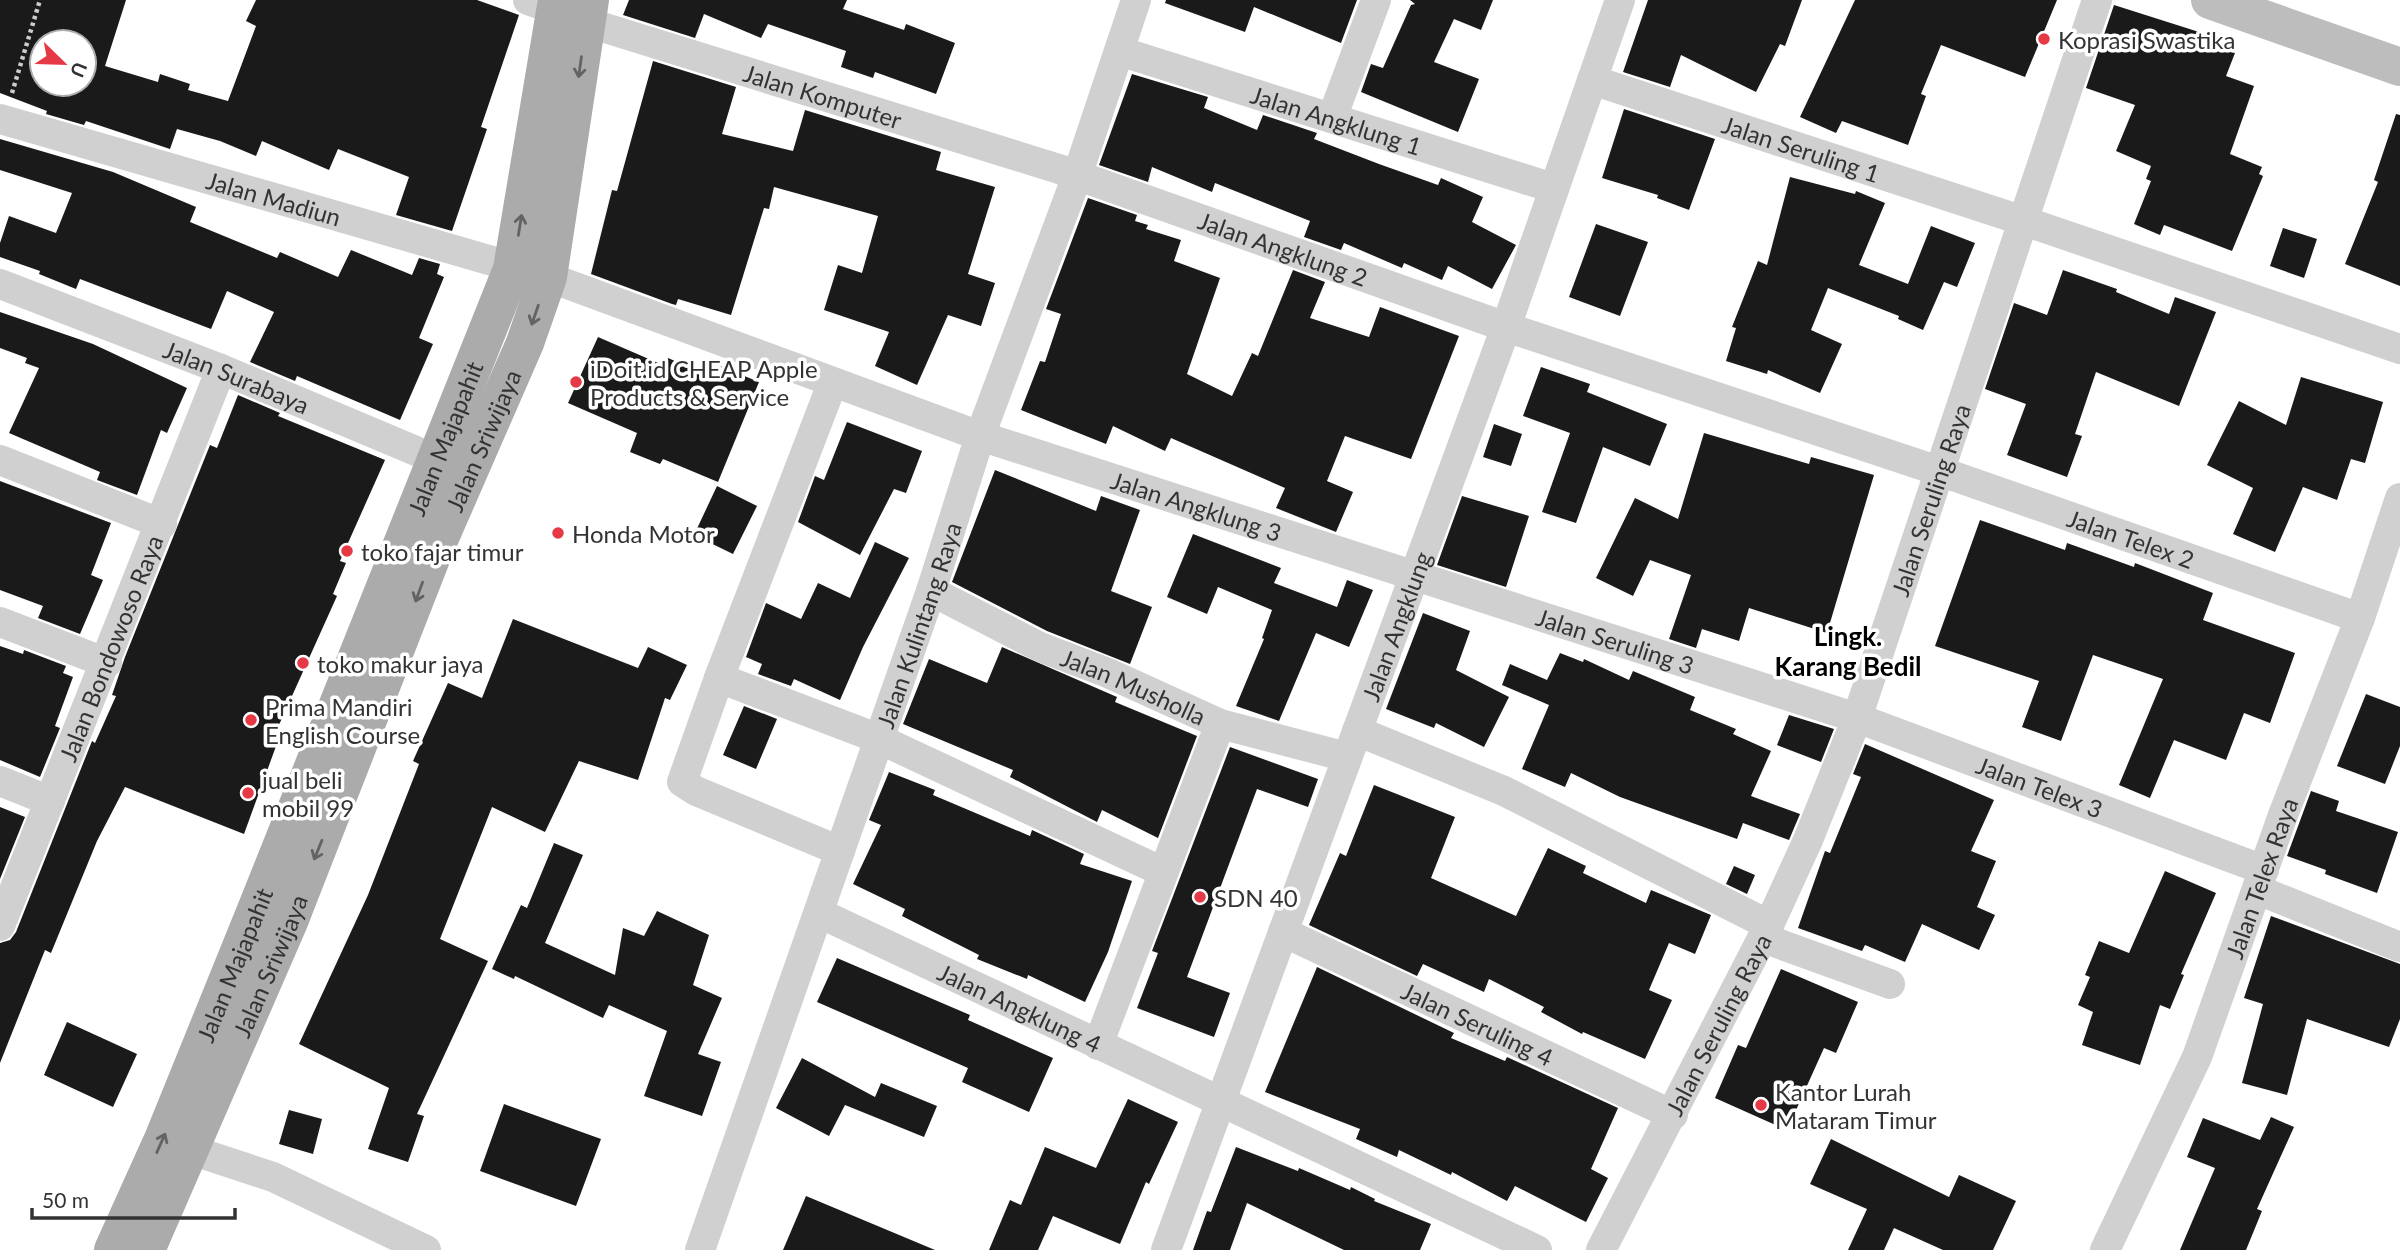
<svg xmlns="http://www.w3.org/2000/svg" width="2400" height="1250" font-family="Lato,sans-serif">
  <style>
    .building { fill: #1a1a1a; fill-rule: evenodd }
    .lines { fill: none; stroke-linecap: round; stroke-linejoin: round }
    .path { stroke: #cdcdcd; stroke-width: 4.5; stroke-dasharray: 3.5 3.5; stroke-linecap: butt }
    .street { stroke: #d0d0d0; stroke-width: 30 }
    .secondary { stroke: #bdbdbd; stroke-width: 38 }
    .primary { stroke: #ababab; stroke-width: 38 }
    .oneway { stroke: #636363 }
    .poi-dot { fill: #e63946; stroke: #fff; stroke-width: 2.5 }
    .labels { text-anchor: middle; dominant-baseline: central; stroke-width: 7; stroke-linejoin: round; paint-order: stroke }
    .poi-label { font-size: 24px; fill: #333; stroke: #fff; text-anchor: start }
    .street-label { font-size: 24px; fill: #333; stroke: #fff }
    .neighbourhood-label { font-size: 26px; font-weight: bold; fill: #000; stroke: #fff }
  </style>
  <rect width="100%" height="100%" fill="#fff"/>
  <!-- building -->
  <path class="building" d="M0,0h126l-21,66 53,16 2,-8 30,10 -2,6 40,11 28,-75 -10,-5 10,-21h221l42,15 -38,112 6,2 -35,102 -56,-16 13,-38 -71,-28 -9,21 -67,-29 -6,15 -36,-15 -43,-12 -7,20 -84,-28 -2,4 -38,-11 1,-3 -47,-18zM42,42h42v42h-42z
    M629,0h218l-4,9 61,21 2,-6 49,19 -19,51 -61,-22 -2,6 -32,-11 5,-16 -78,-27 -7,14 -57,-24 -9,24 -72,-23z
    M1166,0h191l-16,43 -87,-36 -9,25 -80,-29z
    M1410,0h83l-12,30 -27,-11 -20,43 45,17 -21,53 -97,-40 10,-28 12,4 28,-63 4,-1z
    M1648,0h154l-17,46 -5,-2 -24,48 -75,-37 -11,32 -47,-15z
    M1855,0h202l-32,77 -84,-32 -20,49 5,2 -18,49 -66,-24 -6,12 -36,-16z
    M2114,5l85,27 -3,7 39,14 -9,23 28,10 -24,68 32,13 -3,7 4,2 -31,75 -68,-26 -4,10 -26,-11 17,-43 -5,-2 5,-13 -35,-15 19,-46 -49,-17z
    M653,61l83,26 -14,47 71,17 12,-41 136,42 -5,18 59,17 -27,87 27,9 -14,43 -33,-11 -31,70 -42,-19 14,-34 -65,-22 14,-45 24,8 16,-57 -104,-29 -5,22 -5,-1 -33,107 -53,-16 -2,6 -4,-1 -81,-30 21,-84 5,1z
    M1132,74l76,23 -4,11 53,22 6,-15 54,18 -3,6 65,25 59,21 3,-7 42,19 -11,25 44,23 -24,44 -44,-23 -6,14 -38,-17 -2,5 -58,-25 -3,7 -37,-13 6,-16 -95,-38 -3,9 -60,-25 -4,15 -49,-17z
    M1624,109l91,30 -26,71 -32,-12 1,-3 -56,-17z
    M2396,114l4,1v171l-55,-22 33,-82 -4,-2z
    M0,139l113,33 83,35 -6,15 87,36 3,-6 58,25 13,-27 61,25 7,-17 21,6 -3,10 7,3 -25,61 14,6 -33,76 -103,-44 -2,5 -45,-19 24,-50 -47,-21 -16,38 -131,-50 -4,10 -37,-15 1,-3 -40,-14v-14l9,-27 47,17 16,-40 -72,-23z
    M1790,177l65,17 1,-3 29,12 -26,62 49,19 23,-58 44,17 -18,44 -13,-5 -21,48 -25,-11 1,-3 -71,-28 -17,42 31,14 -22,49 -52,-23 -1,4 -41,-13 10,-33 -4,-1 26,-66 9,4z
    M1088,198l49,17 -2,6 13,4 -2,4 35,11 -7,21 46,17 -33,96 45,22 20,-43 6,3 35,-86 32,12 -15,36 59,19 11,-30 79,29 -48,123 -66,-23 -18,45 26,11 -17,40 -60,-24 9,-20 -114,-50 -6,13 -52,-25 -7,18 -85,-34 19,-49 5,1 16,-48 -15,-5z
    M1596,224l52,18 -28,74 -51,-19z
    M2283,228l34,11 -13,39 -34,-12z
    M2063,270l54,19 -1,3 53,22 6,-17 41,15 -37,94 -83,-34 -21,62 7,2 -15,41 -60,-22 19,-51 -41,-15 29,-86 33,12z
    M0,312l93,32 94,44 -20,45 -6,-3 -24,65 -40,-15 3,-8 -91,-39 30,-65 -14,-5 2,-5 -27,-10z
    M598,337l67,29 3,-8 35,15 5,-12 51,21 -41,100 -55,-23 -3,5 -30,-12 7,-19 -69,-30z
    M1541,367l49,17 -3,8 80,32 -17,42 -47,-19 -27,76 -34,-11 28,-79 -47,-17z
    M2301,377l82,25 -18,61 -14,-4 -14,41 -34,-13 -28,65 -42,-18 20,-46 -46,-23 32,-64 47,24z
    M238,395l42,18 -2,3 107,44 -45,101 6,2 -13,31 4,2 -63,140 5,2 -35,96 -119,-47 -28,54 -46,112 -6,-3 -45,113v-120l10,-3 6,-8 76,-191 3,2 21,-47 -4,-1 13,-38 85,-212 7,3z
    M847,422l75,29 -16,42 -12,-4 -34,66 -62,-33 17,-46 9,4z
    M1494,424l28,10 -11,32 -28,-9z
    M1704,433l105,31 2,-7 63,18 -47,158 -78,-25 -10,33 -37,-12 -6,19 -27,-9 22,-64 -41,-15 -17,36 -37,-18 39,-80 43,21z
    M995,470l101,41 5,-15 39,14 -29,81 41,16 -22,57 -83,-33 -95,-49z
    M0,481l111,42 -20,52 12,5 -23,54 -42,-16 5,-12 -43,-16z
    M717,486l40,20 -24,48 -39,-19z
    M1462,496l67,20 -23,71 -69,-22z
    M1980,520l85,30 2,-7 67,24 1,-4 78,30 -10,27 92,33 -25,70 -26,-10 -18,47 -52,-20 -24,58 -31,-13 44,-106 -70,-24 -32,86 -39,-14 17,-46 -104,-35z
    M1193,534l88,34 -7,15 63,24 10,-27 26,10 -24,57 -33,-14 -37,88 -43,-15 28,-67 -2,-1 10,-28 -54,-23 -11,27 -40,-17z
    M875,542l34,16 -46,89 -23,53 -46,-21 -3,7 -33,-12 4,-10 -16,-7 20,-54 35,16 17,-36 32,15z
    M1423,613l47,18 -14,39 53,27 -25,50 -48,-24 -2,5 -48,-19z
    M513,619l125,49 10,-21 39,18 -17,35 -5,-2 -27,82 -59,-19 -34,71 -53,-25 -52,132 48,22 -71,153 7,2 -16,46 -40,-13 21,-61 -90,-44 69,-149 51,-131 -6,-3 35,-78 34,15z
    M0,646l23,8 1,-4 42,16 -3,7 10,4 -18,49 5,2 -20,49 -40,-17z
    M1002,647l115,50 -2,5 82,34 -39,102 -56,-28 -5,12 -87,-45 3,-7 -110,-46 26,-65 58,24z
    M1560,653l23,9 1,-3 45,21 4,-9 62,26 -5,13 46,19 -3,5 38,17 -20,45 49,18 -11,26 -46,-17 -6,16 -117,-42 -49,-24 -6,14 -43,-18 27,-64 -47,-20 8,-21 37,16z
    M2366,694l34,13v39l-15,38 -48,-18z
    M744,706l33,13 -21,50 -33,-14z
    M1789,715l45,14 -13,33 -44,-17z
    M1865,744l129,56 -23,51 25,10 -19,46 18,8 -16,35 -57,-26 -17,38 -40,-17 -3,6 -64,-23 27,-77 5,2 31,-76 -8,-3z
    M1230,747l88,32 -10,28 -51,-18 -70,188 43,16 -16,44 -77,-29 21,-55 -6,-2z
    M889,772l46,18 -2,5 97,41 2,-6 52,24 -4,10 52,17 -24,71 -23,50 -57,-27 -1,4 -50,-20 2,-4 -77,-39 3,-7 -52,-25 28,-59 -12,-5z
    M1374,785l81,32 -24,61 85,38 32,-68 38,18 -3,7 63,30 5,-13 60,25 -16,39 -26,-11 -20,47 23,10 -27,59 -62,-27 -1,2 -41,-22 3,-5 -55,-28 -5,13 -61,-28 -6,12 -108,-51 31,-72 6,3z
    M2311,791l28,10 -3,10 62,21 -21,61 -52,-19 1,-4 -39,-14z
    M0,807l25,10 -25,62z
    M554,843l29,12 -38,88 70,32 8,-47 21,8 13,-25 52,24 -16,50 29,13 -24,56 23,8 -19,54 -58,-20 23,-65 -58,-26 -6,13 -88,-42 -1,3 -22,-10 29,-64 6,3z
    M1734,866l21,9 -8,19 -21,-10z
    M2165,871l51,22 -35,81 3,1 -14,34 -10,-4 -20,60 -58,-20 11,-33 -15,-7 12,-28 -5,-2 14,-34 30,12z
    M2271,916l129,48v55l-11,28 -82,-28 -20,76 -45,-12 21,-79 -19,-6z
    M837,958l133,57 -2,5 85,38 -24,54 -67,-30 6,-14 -151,-66z
    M1317,967l137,66 -3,5 54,23 2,-4 111,51 -27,61 17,9 -22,44 -71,-36 -8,15 -55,-29 -1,3 -52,-25 -2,7 -41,-18 4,-10 -95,-37z
    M1781,969l77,33 -22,51 -12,-5 -37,82 -72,-32 23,-53 8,3z
    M67,1022l70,32 -24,53 -69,-32z
    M802,1058l73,39 6,-14 56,23 -13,31 -79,-32 -16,31 -53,-28z
    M1128,1099l50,23 -29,62 -3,-2 -26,62 -67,-28 -15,34h-49l21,-50 11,5 24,-58 51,21z
    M504,1104l97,35 -25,67 -96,-35z
    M289,1110l33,9 -9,35 -34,-10z
    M2271,1117l23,10 -37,82 5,2 -16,39h-66l35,-82 -28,-11 16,-39 57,22z
    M1831,1139l118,58 10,-22 57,26 -23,49h-50l-49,-22 -10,22h-36l19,-41 -57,-25z
    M1236,1147l62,24 1,-3 51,22 1,-3 24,12 -1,2 57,23 -11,26h-76l-97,-47 -17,47h-37l14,-39 4,1z
    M806,1196l129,54h-152z"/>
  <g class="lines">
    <!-- path -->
    <path class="path" d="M12,93l28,-93"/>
    <!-- street -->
    <g class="street">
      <path d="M528,0l27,10"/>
      <path id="s1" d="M586,22l473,147 447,158 433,144 421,147"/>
      <path id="s2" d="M1119,51l434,137"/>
      <path id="s3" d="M1592,80l432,141 376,128"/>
      <path d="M1332,118l44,-118"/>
      <path id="s4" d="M0,119l548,158 432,159 877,282 407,152"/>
      <path id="s5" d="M0,284l221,85 233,98"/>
      <path d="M832,384l-113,294 158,60 286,134"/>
      <path d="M0,460l162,64"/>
      <path id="s6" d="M931,591l109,56 68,26 112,51 127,33"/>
      <path d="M0,622l107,41"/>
      <path d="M719,678l-37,104 14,9 144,60"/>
      <path d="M1357,731l147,60 265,134"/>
      <path d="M0,781l50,20"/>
      <path d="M2258,890l142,57"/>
      <path id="s7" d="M819,913l718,337"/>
      <path id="s8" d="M0,926l221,-557"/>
      <path id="s9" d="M1283,932l390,183"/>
      <path d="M1763,938l127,46"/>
      <path d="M1098,1045l122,-321"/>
      <path d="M191,1150l82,27 153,73"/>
      <path id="s10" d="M700,1250l231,-659 49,-155 97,-260 59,-176"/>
      <path id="s11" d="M1166,1250l340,-923 114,-327"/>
      <path id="s12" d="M1601,1250l168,-325 39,-85 49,-122 240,-718"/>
      <path id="s13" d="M2105,1250l92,-193 86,-242 77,-197 40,-120"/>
    </g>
    <!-- secondary -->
    <path class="secondary" d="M2210,0l190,67"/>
    <!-- primary -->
    <g class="primary">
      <path id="s14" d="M113,1250l51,-113 92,-227 256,-641 45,-269"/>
      <path id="s15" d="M146,1250l142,-326 144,-368 93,-213 23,-66 42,-277"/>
    </g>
  </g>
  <!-- one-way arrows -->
  <defs><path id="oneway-shaft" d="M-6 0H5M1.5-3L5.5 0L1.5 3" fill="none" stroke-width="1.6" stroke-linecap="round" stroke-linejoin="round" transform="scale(1.75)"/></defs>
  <g class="oneway">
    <use href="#oneway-shaft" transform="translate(580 67) rotate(98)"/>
    <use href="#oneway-shaft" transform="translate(520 225) rotate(-81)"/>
    <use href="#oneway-shaft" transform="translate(535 315) rotate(109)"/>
    <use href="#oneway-shaft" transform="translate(419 592) rotate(110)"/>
    <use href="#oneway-shaft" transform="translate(318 850) rotate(112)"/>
    <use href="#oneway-shaft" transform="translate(161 1143) rotate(-66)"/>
  </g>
  <!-- markers -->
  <g class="poi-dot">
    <circle cx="2044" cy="39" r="7"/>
    <circle cx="576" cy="382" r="7"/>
    <circle cx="558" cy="533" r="7"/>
    <circle cx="347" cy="551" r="7"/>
    <circle cx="303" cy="663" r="7"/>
    <circle cx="251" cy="720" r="7"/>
    <circle cx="248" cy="793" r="7"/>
    <circle cx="1200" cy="897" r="7"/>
    <circle cx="1761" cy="1105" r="7"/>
  </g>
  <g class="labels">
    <!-- poi labels -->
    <g class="poi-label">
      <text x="2058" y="39">Koprasi Swastika</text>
      <text x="590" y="368">iDoit.id CHEAP Apple<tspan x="590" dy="28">Products &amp; Service</tspan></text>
      <text x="572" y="533">Honda Motor</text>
      <text x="361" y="551">toko fajar timur</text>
      <text x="317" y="663">toko makur jaya</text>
      <text x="265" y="706">Prima Mandiri<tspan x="265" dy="28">English Course</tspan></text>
      <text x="262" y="779">jual beli<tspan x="262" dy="28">mobil 99</tspan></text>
      <text x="1214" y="897">SDN 40</text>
      <text x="1775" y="1091">Kantor Lurah<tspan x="1775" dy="28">Mataram Timur</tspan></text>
    </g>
    <!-- street labels -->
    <g class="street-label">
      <text stroke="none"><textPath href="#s1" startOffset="248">Jalan Komputer</textPath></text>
      <text stroke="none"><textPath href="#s2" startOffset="228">Jalan Angklung 1</textPath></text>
      <text stroke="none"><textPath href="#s3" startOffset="220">Jalan Seruling 1</textPath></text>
      <text stroke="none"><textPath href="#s4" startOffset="285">Jalan Madiun</textPath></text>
      <text stroke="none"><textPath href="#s1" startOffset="733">Jalan Angklung 2</textPath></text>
      <text stroke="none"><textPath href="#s5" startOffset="254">Jalan Surabaya</textPath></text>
      <text stroke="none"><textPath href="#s14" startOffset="877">Jalan Majapahit</textPath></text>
      <text stroke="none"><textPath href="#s15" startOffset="877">Jalan Sriwijaya</textPath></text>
      <text stroke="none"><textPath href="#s12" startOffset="821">Jalan Seruling Raya</textPath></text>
      <text stroke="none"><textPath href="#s4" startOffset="1258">Jalan Angklung 3</textPath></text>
      <text stroke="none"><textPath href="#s1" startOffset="1629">Jalan Telex 2</textPath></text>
      <text stroke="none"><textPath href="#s10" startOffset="662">Jalan Kulintang Raya</textPath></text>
      <text stroke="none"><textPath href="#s11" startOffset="665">Jalan Angklung</textPath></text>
      <text stroke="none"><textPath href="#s4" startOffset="1698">Jalan Seruling 3</textPath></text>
      <text stroke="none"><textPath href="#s8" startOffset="299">Jalan Bondowoso Raya</textPath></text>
      <text stroke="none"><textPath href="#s6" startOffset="224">Jalan Musholla</textPath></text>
      <text stroke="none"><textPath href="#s4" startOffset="2147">Jalan Telex 3</textPath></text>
      <text stroke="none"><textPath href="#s13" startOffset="404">Jalan Telex Raya</textPath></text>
      <text stroke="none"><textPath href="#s14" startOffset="310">Jalan Majapahit</textPath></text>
      <text stroke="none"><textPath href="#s15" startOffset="310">Jalan Sriwijaya</textPath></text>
      <text stroke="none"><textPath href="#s7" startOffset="222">Jalan Angklung 4</textPath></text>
      <text stroke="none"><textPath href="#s9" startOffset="215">Jalan Seruling 4</textPath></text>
      <text stroke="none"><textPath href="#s12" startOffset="254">Jalan Seruling Raya</textPath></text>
    </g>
    <!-- neighbourhood labels -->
    <g class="neighbourhood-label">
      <text x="1848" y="636">Lingk.<tspan x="1848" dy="30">Karang Bedil</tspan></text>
    </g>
  </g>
  <!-- north arrow -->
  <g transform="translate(63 63) rotate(113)"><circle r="33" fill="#ffffff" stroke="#adadad" stroke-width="2"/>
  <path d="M0-5L12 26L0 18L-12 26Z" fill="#e63946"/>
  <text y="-10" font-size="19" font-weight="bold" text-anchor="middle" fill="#333333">U</text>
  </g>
  <!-- scale -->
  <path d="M32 1208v10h203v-10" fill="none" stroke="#333333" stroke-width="3.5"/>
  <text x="42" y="1208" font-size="21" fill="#333333" stroke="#ffffff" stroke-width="5" paint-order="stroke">50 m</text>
</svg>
